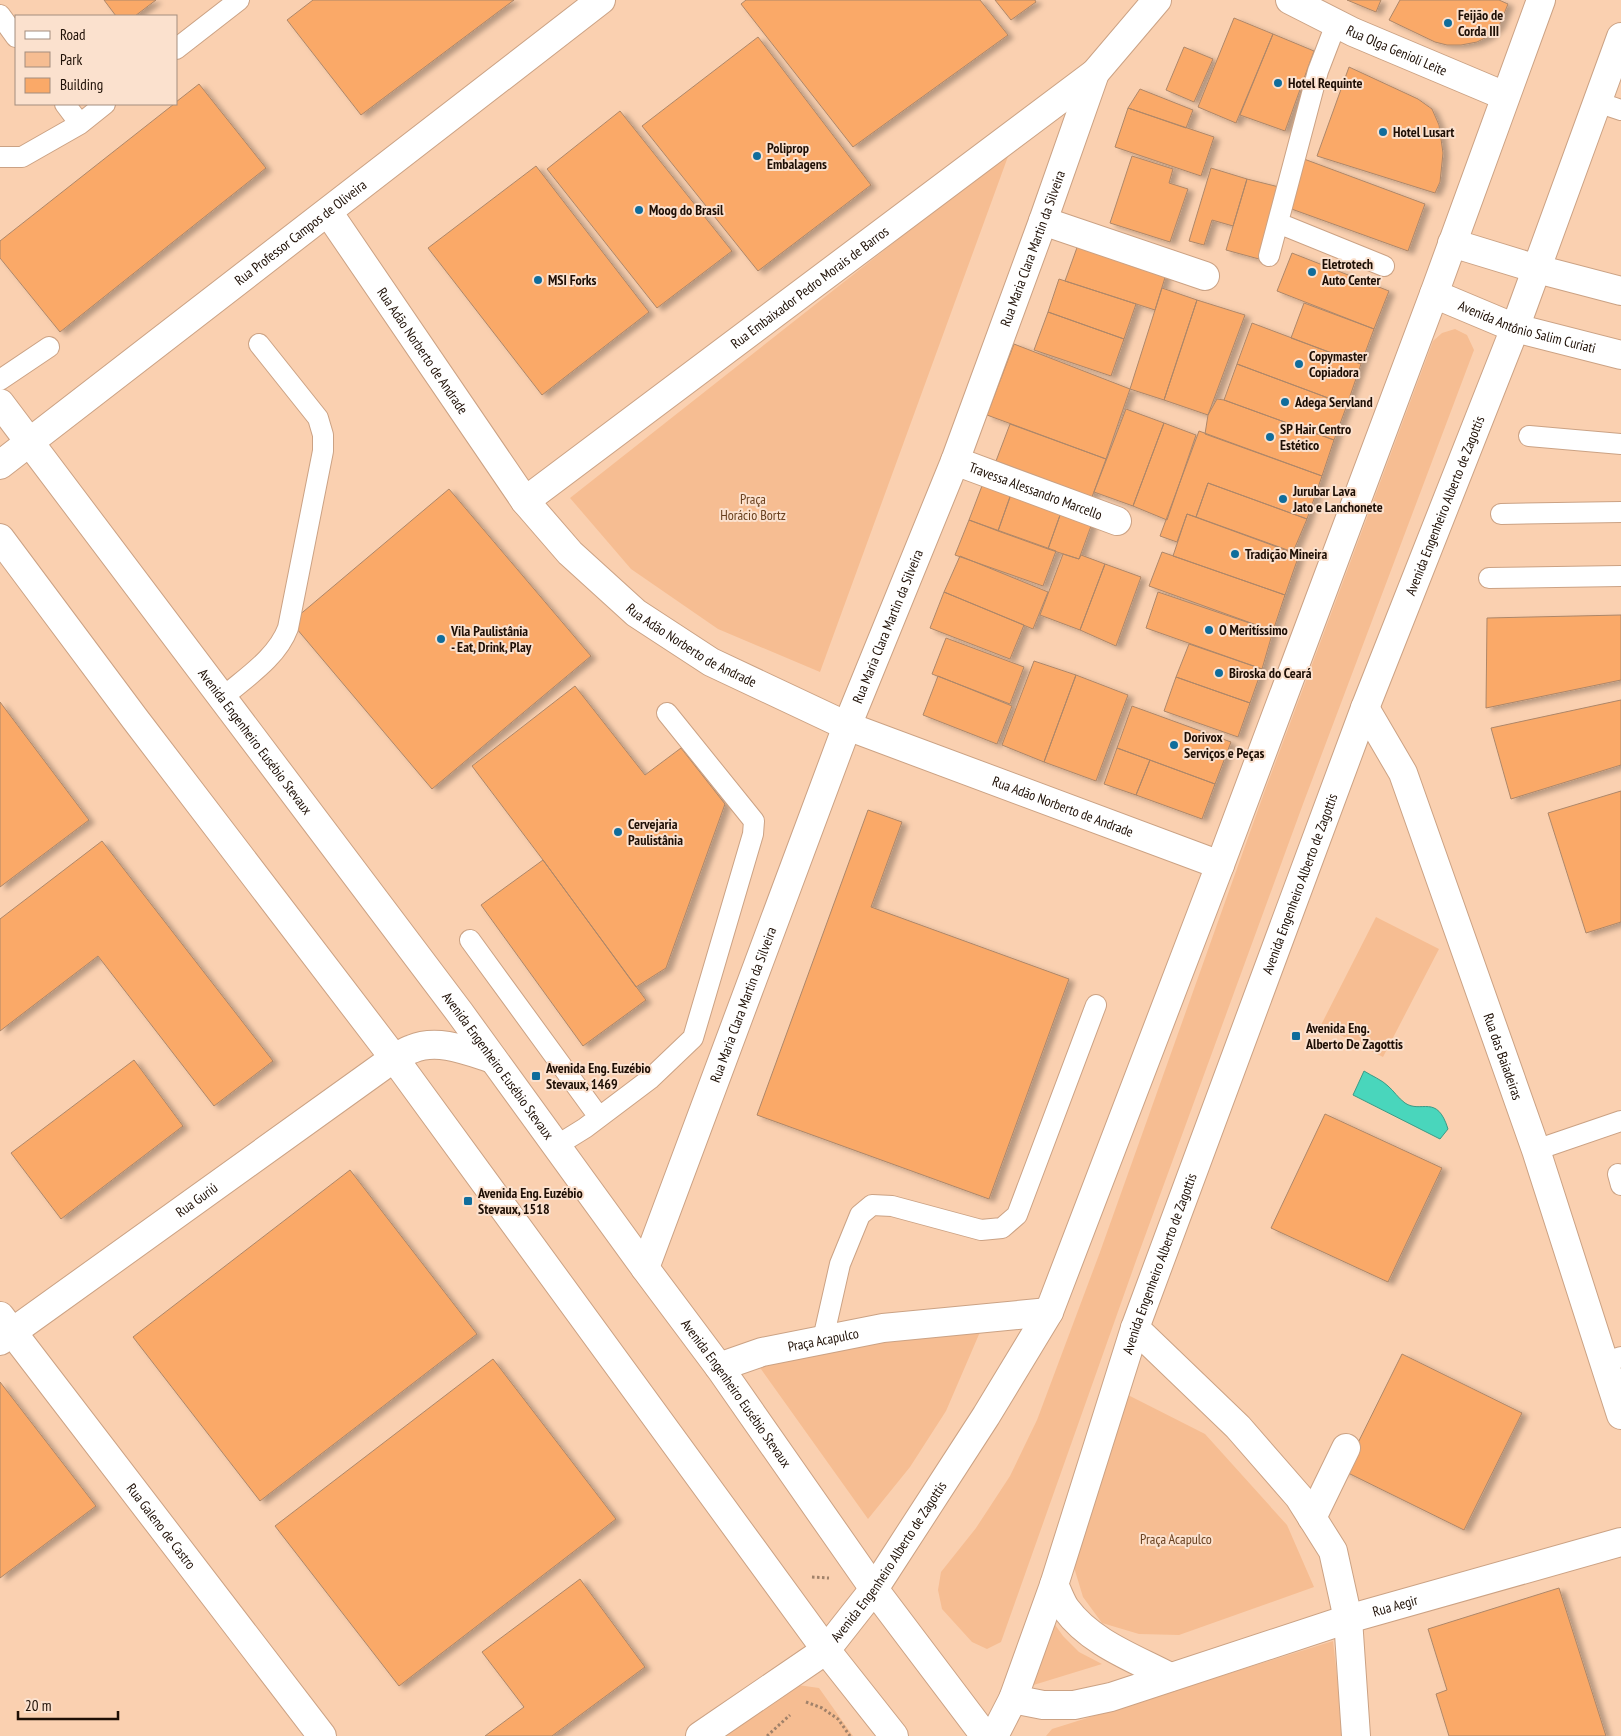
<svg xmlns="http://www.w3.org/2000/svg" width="1621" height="1736" font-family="'PT Sans Narrow',sans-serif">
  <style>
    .green { fill: #f6bd92 }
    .water { fill: #49d6bc; stroke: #3c9a85 }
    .building { fill: #faa968; stroke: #ae8769; filter: url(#shadow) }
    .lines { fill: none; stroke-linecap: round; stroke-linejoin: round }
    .lane-casing { stroke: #cba284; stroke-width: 22 }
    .street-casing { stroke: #cba284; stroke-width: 30 }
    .secondary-casing { stroke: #cba284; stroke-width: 30 }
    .path { stroke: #a1826a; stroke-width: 3; stroke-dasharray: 2.5 2.5; stroke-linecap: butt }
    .lane { stroke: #fff; stroke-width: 20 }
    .street { stroke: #fff; stroke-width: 28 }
    .secondary { stroke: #fff; stroke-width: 28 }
    .poi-dot { fill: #106d9c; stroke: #fbe1ce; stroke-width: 2 }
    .labels { text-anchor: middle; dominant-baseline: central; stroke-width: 4; stroke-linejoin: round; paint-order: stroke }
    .poi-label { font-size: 14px; font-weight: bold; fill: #1e0f05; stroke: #fbe1ce; text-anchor: start }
    .street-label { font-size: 14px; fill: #1e0f05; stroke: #fbe1ce }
    .park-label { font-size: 14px; fill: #683f1d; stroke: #fbe1ce }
  </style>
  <defs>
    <filter id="shadow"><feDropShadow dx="5.5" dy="3" stdDeviation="2.5" flood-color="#0004"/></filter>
  </defs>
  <rect width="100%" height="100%" fill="#fad0b0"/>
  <!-- green -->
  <path class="green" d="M1010,151l-190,521 -102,-43 -87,-60 -61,-71z
    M1455,329l12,6 7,15 -171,454 -166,454 -136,384 -14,7 -15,-7 -30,-33 -4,-19 3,-18 35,-44 34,-52 27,-56 63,-168 164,-459 169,-452 9,-8z
    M1376,917l63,32 -56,108 -62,-32z
    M980,1332l-34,79 -36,56 -42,52 -112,-157 115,-25z
    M1128,1395l77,39 82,91 27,62 -135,48 -40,-1 -37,-11 -19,-26 -10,-33z
    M1048,1615l15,21 16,16 23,12 -75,23z
    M1333,1641l11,95h-298l6,-7z
    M791,1684l28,4 34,48h-138z"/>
  <!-- water -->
  <path class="water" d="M1364,1071c8,5 18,9 24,15 6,5 10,12 17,17 16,11 32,-10 43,26l-8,10 -87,-44z"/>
  <!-- building -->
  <path class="building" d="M104,0h52l-21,16h-19z
    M313,0h201l-153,115 -74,-95z
    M746,0h234l28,35 -155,112 -112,-143z
    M995,0h40l1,2 -25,18z
    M1347,0h34l-5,12z
    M1400,0h99l9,4 -9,22 -10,10 -12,6 -16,3h-14l-12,-3 -46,-22z
    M1234,18l39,16 -37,89 -38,-16z
    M1273,34l41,17 -29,80 -45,-16z
    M758,37l113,148 -113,86 -116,-145z
    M1184,47l29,12 -19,43 -28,-12z
    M1349,67l69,32 14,10 7,16 4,28 -3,29 -5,11 -118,-37z
    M199,84l67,84 -206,164 -60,-74v-17l174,-137h2v-2z
    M1140,89l53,21 -7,18 -58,-20z
    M1128,108l86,29 -13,39 -86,-29z
    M620,111l112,140 -75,57 -110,-139z
    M1132,156l41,13 -4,14 19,6 -18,53 -60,-19z
    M1304,159l121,45 -17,47 -122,-44z
    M536,166l113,146 -107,83 -114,-147z
    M1211,168l36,11 -14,47 -21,-6 -8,25 -15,-4z
    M1247,179l32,8 -20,72 -33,-9z
    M1079,242l88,29 -12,39 -90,-29z
    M1292,253l97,38 -15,38 -97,-38z
    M1059,279l77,25 -12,35 -76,-27z
    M1162,288l35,12 -33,100 -34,-11z
    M1197,300l48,15 -37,100 -44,-15z
    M1304,303l70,26 -13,35 -70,-26z
    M1048,312l76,27 -13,37 -77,-26z
    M1252,323l109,41 -14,41 -110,-41z
    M1014,344l116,45 -24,70 -119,-44z
    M1237,364l110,41 -13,35 -110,-40z
    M1217,399l7,1 110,40 -12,36 -117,-42 3,-19z
    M1126,409l38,14 -31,83 -39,-14z
    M1164,423l32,12 -29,85 -34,-14z
    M1010,424l96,35 -14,38 -96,-36z
    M1199,431l123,45 -15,43 -99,-36 -12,34 -9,-3 -10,28 -17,-6z
    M985,478l28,10 -15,43 -29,-11z
    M1208,483l99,36 -14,33 -97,-35z
    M1014,486l50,18 -16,45 -50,-18z
    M449,489l142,167 -159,133 -141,-167z
    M1064,504l31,11 -16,44 -31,-10z
    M1187,514l112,41 -14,40 -112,-39z
    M969,520l87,31 -13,35 -88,-31z
    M1162,552l123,43 -12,36 -124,-45z
    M1063,554l16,5 2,-4 24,9 -25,66 -40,-15z
    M960,556l88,36 -15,37 -89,-37z
    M1105,564l36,13 -25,69 -36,-16z
    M944,592l80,33 -14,34 -80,-31z
    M1158,592l115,39 -11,38 -116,-41z
    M1621,615v65l-135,28 1,-90z
    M946,638l78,29 -14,37 -78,-30z
    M1189,644l73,25 -12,34 -74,-26z
    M1034,661l42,14 -32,87 -42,-17z
    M1076,675l52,20 -32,86 -52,-19z
    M938,676l74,30 -15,38 -74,-29z
    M1176,677l74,26 -12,34 -74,-26z
    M575,686l70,89 36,-27 44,56 -59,164 -30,19 -93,-127 -71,-94z
    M1621,700v65l-110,34 -20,-71z
    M0,702l89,118 -89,67z
    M1132,706l99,36 -16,42 -98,-36z
    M1117,748l33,12 -14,35 -32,-11z
    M1150,760l65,24 -13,35 -66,-24z
    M1621,791v131l-35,11 -38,-120z
    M868,810l34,12 -31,85 198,72 -80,220 -232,-84z
    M102,841l171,220 -59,45 -116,-150 -98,75v-112z
    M543,860l103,140 -63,46 -102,-141z
    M134,1060l49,66 -122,93 -50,-66z
    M1325,1114l117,54 -54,114 -117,-54z
    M350,1170l127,164 -217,167 -127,-164z
    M1402,1354l120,59 -58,117 -120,-59z
    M493,1359l123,160 -217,167 -124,-160z
    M0,1382l96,124 -96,72z
    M580,1579l65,88 -93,69h-67l39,-29 -42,-55z
    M1559,1588l47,148h-157l-13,-42 11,-4 -19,-61z"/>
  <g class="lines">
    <defs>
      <path id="lane" d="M0,15l16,22
        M176,49l63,-49
        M1597,102l24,8
        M65,104l15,20
        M0,157h22l58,-33 25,-20
        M1278,223l106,43
        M1269,256l49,-185 18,-47
        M0,380l49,-33
        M1529,436l92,8
        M1501,514l120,-2
        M1489,578l132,-2
        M222,698c23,-20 55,-40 66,-70l35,-177v-16l-5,-17 -59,-74
        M470,940l129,177
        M556,1146l29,-18 65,-49 43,-41 60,-204 1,-13 -87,-108
        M1536,1150l85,-29
        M1618,1174l3,11
        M823,1339l17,-75 20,-49 12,-10 20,1 89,24 21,-2 15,-13 79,-210
        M1604,1362l17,-5"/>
      <g id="street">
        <path id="s1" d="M1290,0l63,32 152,64"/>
        <path id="s2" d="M328,212l197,289 45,52 66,60 75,49 136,64 373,139"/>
        <path d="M1043,221l162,55"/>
        <path id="s3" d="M955,461l162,60"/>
        <path id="s4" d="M0,465l601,-465"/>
        <path id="s5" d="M525,501l570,-428"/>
        <path id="s6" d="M1365,708l38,65 133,377 85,265"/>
        <path id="s7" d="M645,1268l202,-542 108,-265 88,-240 52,-148 62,-73"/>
        <path id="s8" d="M0,1316l322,420"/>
        <path d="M1135,1328l103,99 61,70 34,54 15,68 8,117"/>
        <path id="s9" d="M0,1341l394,-283"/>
        <path id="s10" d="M719,1367l43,-15 121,-24 166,-16"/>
        <path d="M1312,1518l34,-70"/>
        <path d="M1054,1585c4,7 7,17 12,24 25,34 68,49 104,68"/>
        <path id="s11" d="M1013,1699l30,6h31l37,-8 237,-78 273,-77"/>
      </g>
      <g id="secondary">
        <path d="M1452,243l85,26 84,22"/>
        <path id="s12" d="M1434,294l81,34 106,27"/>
        <path id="s13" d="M0,403l460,610 185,255 74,99 155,222 111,147"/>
        <path d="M0,538l135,181 259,339 432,592 68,86"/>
        <path d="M394,1058c6,-3 12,-7 18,-9 26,-11 56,2 81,10"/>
        <path id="s14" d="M700,1736l126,-86 48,-61 112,-173 63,-104 171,-447 214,-571 107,-294"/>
        <path id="s15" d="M994,1736l19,-37 41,-114 81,-257 230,-620 150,-380 106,-291"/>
      </g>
    </defs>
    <!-- lane casing -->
    <use href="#lane" class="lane-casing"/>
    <!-- street casing -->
    <use href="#street" class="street-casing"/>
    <!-- secondary casing -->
    <use href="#secondary" class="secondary-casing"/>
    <!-- path -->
    <path class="path" d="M812,1577l17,1
      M806,1702l16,6 16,11 12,17
      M767,1736l23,-21"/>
    <!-- lane -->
    <use href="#lane" class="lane"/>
    <!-- street -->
    <use href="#street" class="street"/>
    <!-- secondary -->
    <use href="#secondary" class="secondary"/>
  </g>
  <!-- markers -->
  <g class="poi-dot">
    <circle cx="1448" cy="23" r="5"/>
    <circle cx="1278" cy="83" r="5"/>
    <circle cx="1383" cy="132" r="5"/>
    <circle cx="757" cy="156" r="5"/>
    <circle cx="639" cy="210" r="5"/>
    <circle cx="1312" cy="272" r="5"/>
    <circle cx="538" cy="280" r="5"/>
    <circle cx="1299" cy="364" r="5"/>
    <circle cx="1285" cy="402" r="5"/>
    <circle cx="1270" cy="437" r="5"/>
    <circle cx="1283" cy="499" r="5"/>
    <circle cx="1235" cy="554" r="5"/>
    <circle cx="1209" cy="630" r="5"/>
    <circle cx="441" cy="639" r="5"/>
    <circle cx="1219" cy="673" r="5"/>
    <circle cx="1174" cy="745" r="5"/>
    <circle cx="618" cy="832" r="5"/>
    <rect x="1291" y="1031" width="10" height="10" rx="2.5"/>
    <rect x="531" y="1071" width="10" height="10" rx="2.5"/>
    <rect x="463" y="1196" width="10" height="10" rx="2.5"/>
  </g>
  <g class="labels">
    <!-- poi labels -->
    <g class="poi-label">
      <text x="1458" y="15">Feijão de<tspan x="1458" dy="16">Corda III</tspan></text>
      <text x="1288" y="83">Hotel Requinte</text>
      <text x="1393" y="132">Hotel Lusart</text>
      <text x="767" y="148">Poliprop<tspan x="767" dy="16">Embalagens</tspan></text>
      <text x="649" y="210">Moog do Brasil</text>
      <text x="1322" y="264">Eletrotech<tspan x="1322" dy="16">Auto Center</tspan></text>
      <text x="548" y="280">MSI Forks</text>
      <text x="1309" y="356">Copymaster<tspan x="1309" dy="16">Copiadora</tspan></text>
      <text x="1295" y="402">Adega Servland</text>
      <text x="1280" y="429">SP Hair Centro<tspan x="1280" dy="16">Estético</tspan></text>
      <text x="1293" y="491">Jurubar Lava<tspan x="1293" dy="16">Jato e Lanchonete</tspan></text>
      <text x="1245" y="554">Tradição Mineira</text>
      <text x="1219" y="630">O Meritíssimo</text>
      <text x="451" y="631">Vila Paulistânia<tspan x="451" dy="16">- Eat, Drink, Play</tspan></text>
      <text x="1229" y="673">Biroska do Ceará</text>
      <text x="1184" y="737">Dorivox<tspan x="1184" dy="16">Serviços e Peças</tspan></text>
      <text x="628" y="824">Cervejaria<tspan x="628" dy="16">Paulistânia</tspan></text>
      <text x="1306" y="1028">Avenida Eng.<tspan x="1306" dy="16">Alberto De Zagottis</tspan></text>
      <text x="546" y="1068">Avenida Eng. Euzébio<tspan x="546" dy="16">Stevaux, 1469</tspan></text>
      <text x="478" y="1193">Avenida Eng. Euzébio<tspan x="478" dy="16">Stevaux, 1518</tspan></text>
    </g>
    <!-- street labels -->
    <g class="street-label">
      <text stroke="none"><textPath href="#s1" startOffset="118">Rua Olga Genioli Leite</textPath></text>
      <text stroke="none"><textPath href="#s4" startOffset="380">Rua Professor Campos de Oliveira</textPath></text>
      <text stroke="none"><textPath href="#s7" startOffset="1091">Rua Maria Clara Martin da Silveira</textPath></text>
      <text stroke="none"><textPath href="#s5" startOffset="356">Rua Embaixador Pedro Morais de Barros</textPath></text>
      <text stroke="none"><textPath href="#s12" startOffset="99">Avenida Antônio Salim Curiati</textPath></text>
      <text stroke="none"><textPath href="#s2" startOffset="168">Rua Adão Norberto de Andrade</textPath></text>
      <text stroke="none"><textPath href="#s3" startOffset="86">Travessa Alessandro Marcello</textPath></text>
      <text stroke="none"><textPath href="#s15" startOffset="1311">Avenida Engenheiro Alberto de Zagottis</textPath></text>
      <text stroke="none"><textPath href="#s7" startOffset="686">Rua Maria Clara Martin da Silveira</textPath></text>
      <text stroke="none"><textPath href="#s2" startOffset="572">Rua Adão Norberto de Andrade</textPath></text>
      <text stroke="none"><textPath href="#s13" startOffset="424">Avenida Engenheiro Eusébio Stevaux</textPath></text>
      <text stroke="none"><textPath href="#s2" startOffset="978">Rua Adão Norberto de Andrade</textPath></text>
      <text stroke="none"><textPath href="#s15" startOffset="906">Avenida Engenheiro Alberto de Zagottis</textPath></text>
      <text stroke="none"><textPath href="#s7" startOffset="281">Rua Maria Clara Martin da Silveira</textPath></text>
      <text stroke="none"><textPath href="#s6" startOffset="376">Rua das Baiadeiras</textPath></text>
      <text stroke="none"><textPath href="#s13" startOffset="829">Avenida Engenheiro Eusébio Stevaux</textPath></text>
      <text stroke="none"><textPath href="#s9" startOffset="242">Rua Guriú</textPath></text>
      <text stroke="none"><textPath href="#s15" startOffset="501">Avenida Engenheiro Alberto de Zagottis</textPath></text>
      <text stroke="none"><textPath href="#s10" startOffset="108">Praça Acapulco</textPath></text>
      <text stroke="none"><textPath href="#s13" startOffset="1234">Avenida Engenheiro Eusébio Stevaux</textPath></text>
      <text stroke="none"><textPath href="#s8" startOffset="265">Rua Galeno de Castro</textPath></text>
      <text stroke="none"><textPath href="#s14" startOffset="261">Avenida Engenheiro Alberto de Zagottis</textPath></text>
      <text stroke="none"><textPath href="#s11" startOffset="398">Rua Aegir</textPath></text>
    </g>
    <!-- park labels -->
    <g class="park-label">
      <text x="753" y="499">Praça<tspan x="753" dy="16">Horácio Bortz</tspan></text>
      <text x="1176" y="1539">Praça Acapulco</text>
    </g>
  </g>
  <!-- legend -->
  <rect x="15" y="15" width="162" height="90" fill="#fbe1ce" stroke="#a38d7e"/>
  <rect x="25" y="31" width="25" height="8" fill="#ffffff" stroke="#a38d7e"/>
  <text x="60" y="40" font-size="15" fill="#1e0f05">Road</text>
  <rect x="25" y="52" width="25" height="15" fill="#f6bd92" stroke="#a38d7e"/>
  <text x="60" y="65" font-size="15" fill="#1e0f05">Park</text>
  <rect x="25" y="78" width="25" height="15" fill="#faa968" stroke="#a38d7e"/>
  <text x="60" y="90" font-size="15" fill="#1e0f05">Building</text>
  <!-- scale -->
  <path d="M18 1711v8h100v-8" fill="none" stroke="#1e0f05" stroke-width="2.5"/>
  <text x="25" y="1711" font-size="15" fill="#1e0f05" stroke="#fbe1ce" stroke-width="4" paint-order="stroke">20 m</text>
</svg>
